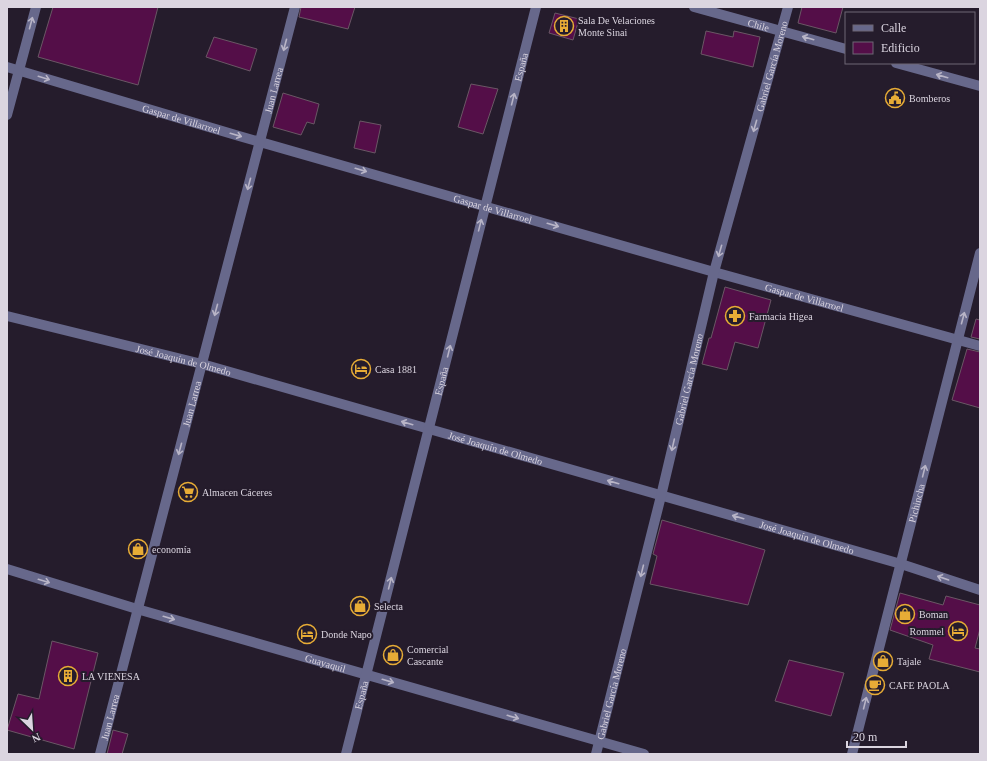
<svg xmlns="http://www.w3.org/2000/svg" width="987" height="761" font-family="Georgia,serif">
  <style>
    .building { fill: #540e48; stroke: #6a5765 }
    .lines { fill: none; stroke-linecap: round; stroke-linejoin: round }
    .minor { stroke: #67688b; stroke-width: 10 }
    .oneway { stroke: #b8b4c6 }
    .labels { text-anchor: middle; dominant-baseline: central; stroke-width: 4; stroke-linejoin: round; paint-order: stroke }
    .poi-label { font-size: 10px; fill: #dbd5e0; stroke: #251c2c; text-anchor: start }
    .street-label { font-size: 10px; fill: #dbd5e0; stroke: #251c2c }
  </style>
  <rect width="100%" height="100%" fill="#251c2c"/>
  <!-- building -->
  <path class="building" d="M53,7h105l-20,78 -100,-28z
    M301,7h54l-7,22 -49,-12z
    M802,7h41l-7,26 -38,-10z
    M555,13l24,6 -6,21 -24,-7z
    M706,31l27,6 1,-6 26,6 -7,30 -52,-13z
    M214,37l43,12 -7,22 -44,-14z
    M471,84l27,5 -15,45 -25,-7z
    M283,93l36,11 -5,20 -7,-2 -6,13 -28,-8z
    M360,121l21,4 -6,28 -21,-5z
    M725,287l46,13 -13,48 -23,-6 -8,28 -25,-6 7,-26h2z
    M976,319l4,1v19l-9,-2z
    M967,349l13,3v56l-28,-8z
    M662,520l103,30 -17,55 -98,-21 7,-28 -4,-2z
    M900,593l43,12 3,-9 34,9v24l-5,19 5,1v23l-51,-13 4,-14 -43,-15z
    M52,641l46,12 -24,96 -67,-19 11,-36 21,5z
    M789,660l55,13 -13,43 -56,-15z
    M113,730l15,4 -6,20h-15z"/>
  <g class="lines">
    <!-- minor -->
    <g class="minor">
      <path id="s1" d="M694,7l152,42"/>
      <path d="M896,63l84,23"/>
      <path id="s2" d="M7,67l232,69 475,136 266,74"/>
      <path d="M7,115l29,-108"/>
      <path id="s3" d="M7,316l195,48 699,200 79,26"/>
      <path id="s4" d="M7,569l130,40 507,145"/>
      <path id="s5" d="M100,754l195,-747"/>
      <path id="s6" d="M346,754l190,-747"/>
      <path id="s7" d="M596,754l65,-258 53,-224 74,-265"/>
      <path id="s8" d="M852,754l128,-501"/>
    </g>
  </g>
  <!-- one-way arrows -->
  <defs><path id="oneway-shaft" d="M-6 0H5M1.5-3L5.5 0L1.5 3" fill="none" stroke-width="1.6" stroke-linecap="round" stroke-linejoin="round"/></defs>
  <g class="oneway">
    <use href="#oneway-shaft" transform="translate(31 23) rotate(-75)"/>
    <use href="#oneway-shaft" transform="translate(808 38) rotate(-164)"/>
    <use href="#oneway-shaft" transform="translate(285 45) rotate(105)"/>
    <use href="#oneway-shaft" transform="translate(942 76) rotate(-164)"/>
    <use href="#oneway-shaft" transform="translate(44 78) rotate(17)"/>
    <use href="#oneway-shaft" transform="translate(513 99) rotate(-76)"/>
    <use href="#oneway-shaft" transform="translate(755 126) rotate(106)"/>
    <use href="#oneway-shaft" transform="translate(236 135) rotate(16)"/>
    <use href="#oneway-shaft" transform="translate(361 170) rotate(16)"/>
    <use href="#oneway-shaft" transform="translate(249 184) rotate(105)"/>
    <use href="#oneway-shaft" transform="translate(480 225) rotate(-76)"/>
    <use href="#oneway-shaft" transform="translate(553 225) rotate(16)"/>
    <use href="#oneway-shaft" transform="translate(720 251) rotate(106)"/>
    <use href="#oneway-shaft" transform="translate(216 310) rotate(105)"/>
    <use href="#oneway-shaft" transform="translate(963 318) rotate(-75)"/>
    <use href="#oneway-shaft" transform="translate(449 351) rotate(-76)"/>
    <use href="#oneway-shaft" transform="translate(407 423) rotate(-164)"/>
    <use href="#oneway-shaft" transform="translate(673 445) rotate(103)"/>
    <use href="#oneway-shaft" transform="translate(180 449) rotate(105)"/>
    <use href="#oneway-shaft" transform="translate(924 471) rotate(-76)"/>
    <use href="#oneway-shaft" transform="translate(613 482) rotate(-164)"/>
    <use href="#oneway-shaft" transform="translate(738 517) rotate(-164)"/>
    <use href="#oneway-shaft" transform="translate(642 571) rotate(104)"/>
    <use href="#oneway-shaft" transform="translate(943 578) rotate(-161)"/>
    <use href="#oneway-shaft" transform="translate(44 581) rotate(17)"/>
    <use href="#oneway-shaft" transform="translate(390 583) rotate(-76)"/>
    <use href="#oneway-shaft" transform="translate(169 618) rotate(16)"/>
    <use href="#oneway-shaft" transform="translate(388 681) rotate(16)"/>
    <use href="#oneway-shaft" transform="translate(865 703) rotate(-76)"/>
    <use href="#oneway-shaft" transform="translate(513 717) rotate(16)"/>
  </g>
  <!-- icons -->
  <defs>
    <symbol id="building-ring" viewBox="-11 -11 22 22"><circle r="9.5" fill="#251c2c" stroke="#e7ac36" stroke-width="1.5"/><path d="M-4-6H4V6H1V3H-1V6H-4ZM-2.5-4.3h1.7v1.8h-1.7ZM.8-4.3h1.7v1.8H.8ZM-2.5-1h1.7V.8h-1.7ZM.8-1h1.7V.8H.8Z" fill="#e7ac36"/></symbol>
    <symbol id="civic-ring" viewBox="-11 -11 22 22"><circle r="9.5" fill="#251c2c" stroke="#e7ac36" stroke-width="1.5"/><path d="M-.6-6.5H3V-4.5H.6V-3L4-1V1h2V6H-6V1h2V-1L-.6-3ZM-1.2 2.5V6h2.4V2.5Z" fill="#e7ac36"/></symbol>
    <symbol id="pharmacy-ring" viewBox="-11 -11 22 22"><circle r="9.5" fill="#251c2c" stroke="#e7ac36" stroke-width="1.5"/><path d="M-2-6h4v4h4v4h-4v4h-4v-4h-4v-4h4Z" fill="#e7ac36"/></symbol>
    <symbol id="hotel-ring" viewBox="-11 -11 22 22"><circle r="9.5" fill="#251c2c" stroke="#e7ac36" stroke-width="1.5"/><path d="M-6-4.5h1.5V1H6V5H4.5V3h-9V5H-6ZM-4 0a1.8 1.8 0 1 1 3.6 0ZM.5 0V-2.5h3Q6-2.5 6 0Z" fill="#e7ac36"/></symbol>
    <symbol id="supermarket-ring" viewBox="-11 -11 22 22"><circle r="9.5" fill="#251c2c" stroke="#e7ac36" stroke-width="1.5"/><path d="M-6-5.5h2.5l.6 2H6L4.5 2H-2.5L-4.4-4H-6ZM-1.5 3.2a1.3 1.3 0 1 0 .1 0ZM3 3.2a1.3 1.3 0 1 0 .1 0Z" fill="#e7ac36"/></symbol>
    <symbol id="shop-ring" viewBox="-11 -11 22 22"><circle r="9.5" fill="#251c2c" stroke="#e7ac36" stroke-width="1.5"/><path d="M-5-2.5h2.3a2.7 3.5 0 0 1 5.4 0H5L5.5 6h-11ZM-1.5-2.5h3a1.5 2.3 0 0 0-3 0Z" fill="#e7ac36"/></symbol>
    <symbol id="cafe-ring" viewBox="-11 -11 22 22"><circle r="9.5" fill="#251c2c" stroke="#e7ac36" stroke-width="1.5"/><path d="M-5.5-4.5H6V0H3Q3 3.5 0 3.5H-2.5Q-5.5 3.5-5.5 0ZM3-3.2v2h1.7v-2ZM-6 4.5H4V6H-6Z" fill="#e7ac36"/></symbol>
  </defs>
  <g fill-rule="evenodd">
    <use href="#building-ring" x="553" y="15" width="22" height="22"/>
    <use href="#civic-ring" x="884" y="87" width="22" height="22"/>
    <use href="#pharmacy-ring" x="724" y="305" width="22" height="22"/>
    <use href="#hotel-ring" x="350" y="358" width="22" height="22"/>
    <use href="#supermarket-ring" x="177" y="481" width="22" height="22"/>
    <use href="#shop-ring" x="127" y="538" width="22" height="22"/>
    <use href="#shop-ring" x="349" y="595" width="22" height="22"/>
    <use href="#shop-ring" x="894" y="603" width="22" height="22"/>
    <use href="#hotel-ring" x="947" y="620" width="22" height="22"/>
    <use href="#hotel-ring" x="296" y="623" width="22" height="22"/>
    <use href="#shop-ring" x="382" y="644" width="22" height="22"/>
    <use href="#shop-ring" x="872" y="650" width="22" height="22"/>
    <use href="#building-ring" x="57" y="665" width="22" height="22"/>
    <use href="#cafe-ring" x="864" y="674" width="22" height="22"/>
  </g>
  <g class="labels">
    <!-- poi labels -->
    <g class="poi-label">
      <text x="578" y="20">Sala De Velaciones<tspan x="578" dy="12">Monte Sinai</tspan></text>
      <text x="909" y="98">Bomberos</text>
      <text x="749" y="316">Farmacia Higea</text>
      <text x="375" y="369">Casa 1881</text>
      <text x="202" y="492">Almacen Cáceres</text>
      <text x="152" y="549">economía</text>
      <text x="374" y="606">Selecta</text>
      <text x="919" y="614">Boman</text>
      <text x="944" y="631" text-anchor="end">Rommel</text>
      <text x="321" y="634">Donde Napo</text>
      <text x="407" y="649">Comercial<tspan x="407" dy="12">Cascante</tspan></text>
      <text x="897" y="661">Tajale</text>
      <text x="82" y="676">LA VIENESA</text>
      <text x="889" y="685">CAFE PAOLA</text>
    </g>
    <!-- street labels -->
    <g class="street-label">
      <text stroke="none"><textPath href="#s1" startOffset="67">Chile</textPath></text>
      <text stroke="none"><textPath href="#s6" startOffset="709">España</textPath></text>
      <text stroke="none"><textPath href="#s7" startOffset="710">Gabriel García Moreno</textPath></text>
      <text stroke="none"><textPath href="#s5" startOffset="686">Juan Larrea</textPath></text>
      <text stroke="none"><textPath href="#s2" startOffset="182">Gaspar de Villarroel</textPath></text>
      <text stroke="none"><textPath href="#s2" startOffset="506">Gaspar de Villarroel</textPath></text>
      <text stroke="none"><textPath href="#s2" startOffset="830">Gaspar de Villarroel</textPath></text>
      <text stroke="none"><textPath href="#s3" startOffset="182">José Joaquín de Olmedo</textPath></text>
      <text stroke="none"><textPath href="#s7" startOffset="386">Gabriel García Moreno</textPath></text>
      <text stroke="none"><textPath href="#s6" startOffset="385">España</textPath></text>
      <text stroke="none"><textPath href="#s5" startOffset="362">Juan Larrea</textPath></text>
      <text stroke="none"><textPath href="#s3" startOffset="506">José Joaquín de Olmedo</textPath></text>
      <text stroke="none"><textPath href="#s8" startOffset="259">Pichincha</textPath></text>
      <text stroke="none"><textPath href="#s3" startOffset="830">José Joaquín de Olmedo</textPath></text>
      <text stroke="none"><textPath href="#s4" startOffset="332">Guayaquil</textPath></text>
      <text stroke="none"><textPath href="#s6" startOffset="61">España</textPath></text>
      <text stroke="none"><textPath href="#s7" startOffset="62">Gabriel García Moreno</textPath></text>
      <text stroke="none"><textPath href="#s5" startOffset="38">Juan Larrea</textPath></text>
    </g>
  </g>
  <!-- border -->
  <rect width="987" height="761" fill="none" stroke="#dbd5e0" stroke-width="16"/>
  <!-- legend -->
  <rect x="845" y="12" width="130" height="52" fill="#251c2c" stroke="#6e6674"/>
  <rect x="853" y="25" width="20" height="6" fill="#67688b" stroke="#6e6674"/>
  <text x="881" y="32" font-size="12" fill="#dbd5e0">Calle</text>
  <rect x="853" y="42" width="20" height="12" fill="#540e48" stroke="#6e6674"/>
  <text x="881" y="52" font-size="12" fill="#dbd5e0">Edificio</text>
  <!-- north arrow -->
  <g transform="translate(32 729) rotate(155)" stroke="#251c2c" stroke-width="3" paint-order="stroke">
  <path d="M0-3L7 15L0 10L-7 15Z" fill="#dbd5e0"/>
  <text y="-6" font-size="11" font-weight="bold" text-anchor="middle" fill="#dbd5e0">N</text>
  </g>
  <!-- scale -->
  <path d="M847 741v6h59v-6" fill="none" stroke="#dbd5e0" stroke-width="2"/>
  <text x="853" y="741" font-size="12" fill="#dbd5e0" stroke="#251c2c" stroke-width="3" paint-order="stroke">20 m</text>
</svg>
